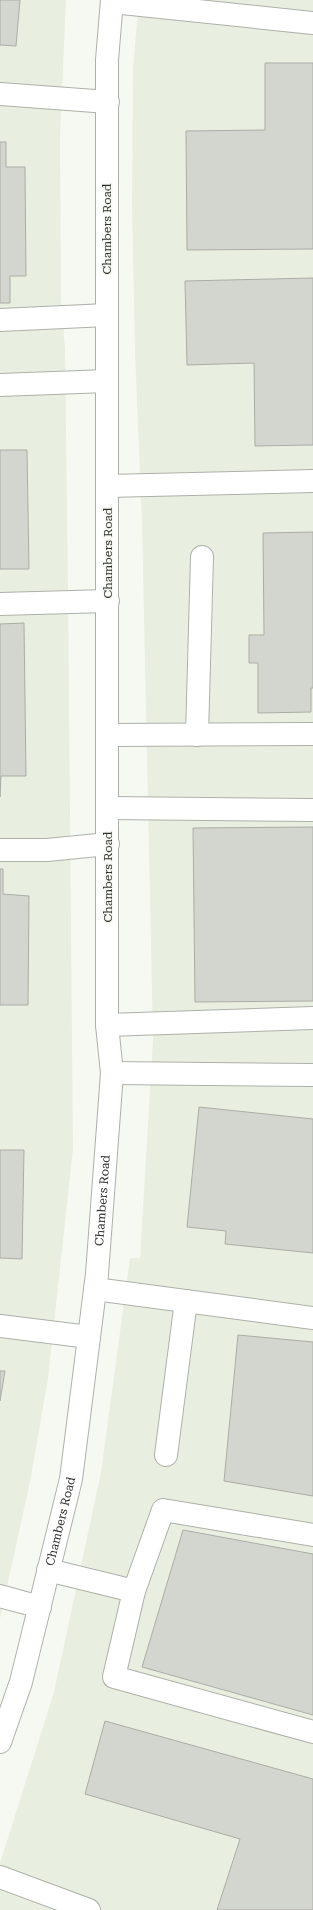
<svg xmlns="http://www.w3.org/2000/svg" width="313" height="1910" font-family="'Roboto Serif',serif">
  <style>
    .built { fill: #e9efe0 }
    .building { fill: #d3d6cf; stroke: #aaada5 }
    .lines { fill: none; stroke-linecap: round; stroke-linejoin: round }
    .minor-casing { stroke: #adb0a9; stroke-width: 24 }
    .minor { stroke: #fff; stroke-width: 22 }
    .labels { text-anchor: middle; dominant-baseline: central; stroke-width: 3; stroke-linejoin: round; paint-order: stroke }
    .street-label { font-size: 12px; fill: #30312e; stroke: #f6f9f2 }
  </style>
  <rect width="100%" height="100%" fill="#f6f9f2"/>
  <!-- built -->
  <path class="built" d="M0,0h66l-6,138 1,160 4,50 3,240 5,561 -25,230 -17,98 -31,142z
    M139,0h174v1910h-313v-47l54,-171 47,-220 29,-214h10l13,-219 -11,-516 -7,-170 -3,-148 1,-138z"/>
  <!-- building -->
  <path class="building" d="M0,0h20l-4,46 -16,-1z
    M265,63h48v186l-126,1 -1,-119 79,-1z
    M0,142h6v25h19l1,109h-16v27h-10z
    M313,278v167l-58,1 -1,-83 -67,2 -2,-84z
    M0,450h27l2,119h-29z
    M313,532v156h-2v24l-53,1v-50h-9v-28h15l-1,-102z
    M24,623l2,153h-25l-1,21v-173z
    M313,827v174l-118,1 -2,-174z
    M0,869h3v25l26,2 -1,109h-28z
    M199,1107l114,12v134l-88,-9 1,-13 -39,-4z
    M0,1150h24l-2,109 -22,-1z
    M238,1335l75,7v154l-89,-15z
    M0,1371h5l-5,30z
    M183,1530l130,24v161l-171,-48z
    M105,1721l208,58v131h-96l23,-71 -155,-45z"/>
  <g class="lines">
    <defs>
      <g id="minor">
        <path d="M112,2l201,21"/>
        <path d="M0,94l108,8"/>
        <path d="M0,320l107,-5"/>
        <path d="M0,385l107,-4"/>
        <path d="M107,486l206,-5"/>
        <path d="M0,604l108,-3"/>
        <path d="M108,735l205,-1"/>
        <path d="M197,735l5,-178"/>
        <path d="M108,808l205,2"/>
        <path d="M0,850h47l61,-6"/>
        <path d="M107,1025l206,-7"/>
        <path d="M112,1073l201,2"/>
        <path d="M95,1289l218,29"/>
        <path d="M0,1326l89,11"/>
        <path d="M166,1455l20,-154"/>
        <path d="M48,1570l86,21 -20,86 199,55"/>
        <path d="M134,1591l29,-81 150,25"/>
        <path d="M0,1596l40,11"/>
        <path id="s1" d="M0,1742l21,-60 50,-203 26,-205 15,-201 -5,-48v-965l5,-60"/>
        <path d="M0,1877l89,33"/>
      </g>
    </defs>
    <!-- minor casing -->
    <use href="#minor" class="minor-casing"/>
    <!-- minor -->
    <use href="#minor" class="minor"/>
  </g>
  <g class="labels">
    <!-- street labels -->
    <g class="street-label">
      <text transform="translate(107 229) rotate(-90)">Chambers Road</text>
      <text transform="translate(108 553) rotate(-90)">Chambers Road</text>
      <text transform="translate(108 877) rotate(-90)">Chambers Road</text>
      <text stroke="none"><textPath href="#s1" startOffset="553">Chambers Road</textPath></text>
      <text stroke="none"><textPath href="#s1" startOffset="229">Chambers Road</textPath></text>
    </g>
  </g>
</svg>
